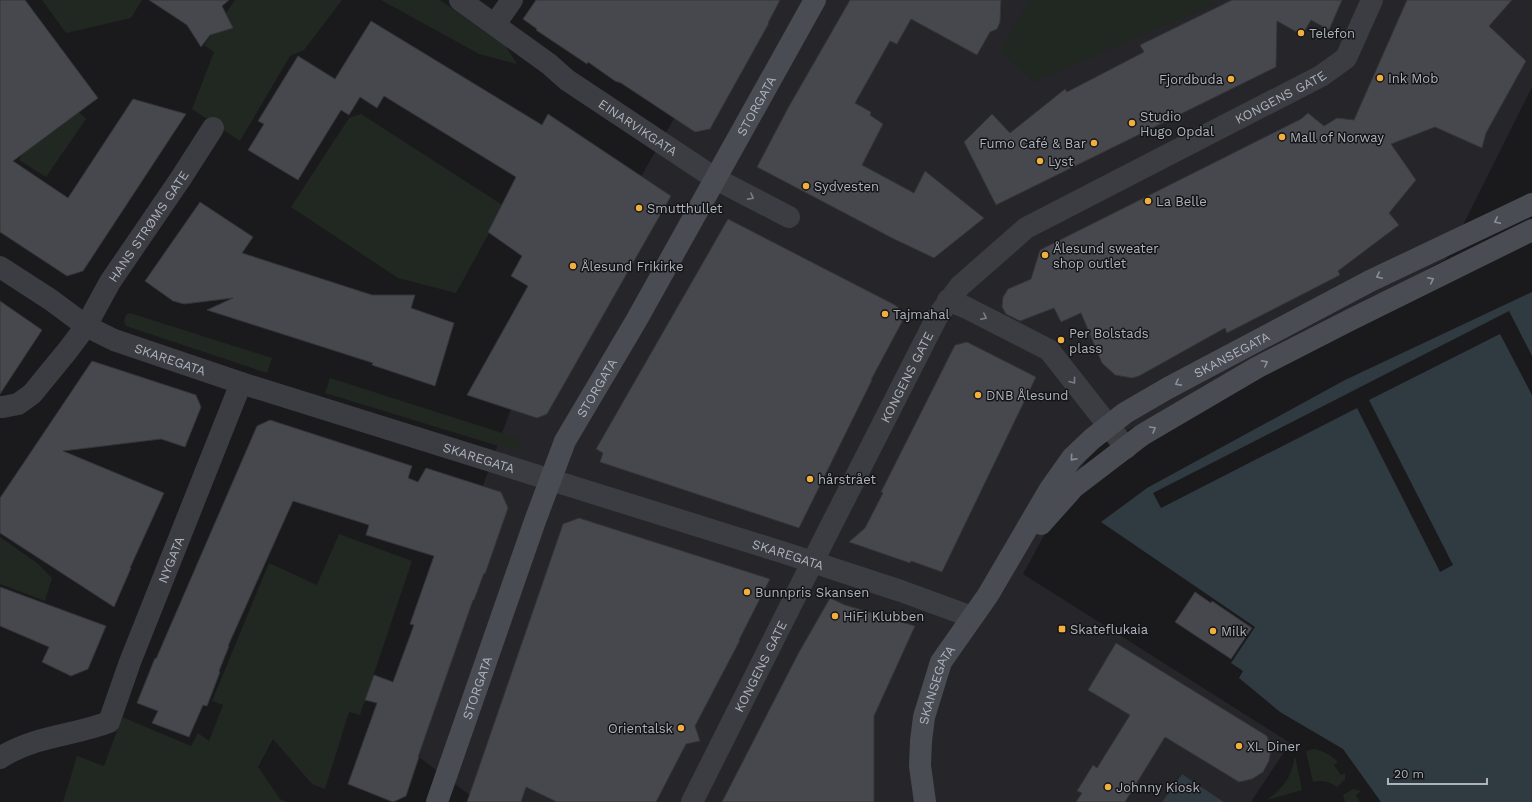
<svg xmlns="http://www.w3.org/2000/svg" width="1532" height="802" font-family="'Work Sans',sans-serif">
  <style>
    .built { fill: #26262a }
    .green { fill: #202821 }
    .water { fill: #303a41 }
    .pier { fill: #1a1a1d }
    .building { fill: #47484d; stroke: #343539 }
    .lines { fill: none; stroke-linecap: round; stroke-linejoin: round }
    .street { stroke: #3b3d42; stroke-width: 22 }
    .secondary { stroke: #494c52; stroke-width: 22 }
    .oneway { stroke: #7a7d85 }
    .oneway2 { stroke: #8a8e97 }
    .poi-dot { fill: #f1b03e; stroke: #151518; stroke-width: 1.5 }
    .labels { text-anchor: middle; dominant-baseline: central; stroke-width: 3; stroke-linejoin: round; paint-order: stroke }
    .poi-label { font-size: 13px; fill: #adb2bc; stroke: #151518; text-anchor: start }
    .street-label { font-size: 13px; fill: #adb2bc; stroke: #151518 }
  </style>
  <rect width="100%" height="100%" fill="#1a1a1d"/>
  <!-- built -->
  <path class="built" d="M741,0h791v87l-86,172 -355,191 -68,124 267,169 -39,59h-27l-42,-28 -20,28h-683l-87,-65 121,-334z"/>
  <!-- green -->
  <path class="green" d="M42,0h100l-11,18 -65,15z
    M235,0h107l-38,50 -14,6 -50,85 -48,-32 22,-57 -10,-7z
    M381,0h59l65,45 12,19 -38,-10z
    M1029,0h177l9,4 -181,78 -33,-31z
    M0,93l78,18 8,8 -40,58 -27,-17 4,-7z
    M361,114l143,92 -48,87 -58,-15 -107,-71 58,-89z
    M130,313l142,45 -5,15 -141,-47 -2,-5 2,-6z
    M330,378l185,59 5,4 -2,7 -6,2 -187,-57z
    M339,534l73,27 -52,154 -11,-3 -24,77 -13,-5 -39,-45 -15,28 22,32 7,3h-224l14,-46 27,10 18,-49 69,29 7,-13 11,8 14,-36 -11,-4 57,-138 48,22z
    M0,537l37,26 15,15 -7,23 -45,-17z
    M1314,749c10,2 17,6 24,13l-4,3 7,10 4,-2v6l-8,8c-9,-6 -14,-7 -24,-5l-7,-31z
    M1295,756l7,34 -35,10c18,-14 24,-22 28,-44z
    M1353,789l8,2 -5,4 4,7h-15l-2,-7z"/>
  <!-- water -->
  <path class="water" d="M1532,292v510h-151l-38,-53 -63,-37 -41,-34 4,-7 -12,-8 24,-36 -154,-105 46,-34 198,-108z
    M1182,774l42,28h-62z"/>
  <!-- pier -->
  <path class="pier" d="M1509,311l23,45v39l-32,-61 -131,66 84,165 -13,7 -83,-164 -196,100 -8,-15z"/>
  <!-- building -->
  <path class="building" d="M0,0h25l73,98 -85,63 55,37 65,-99 53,15 -103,157 -16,5 -67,-44z
    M149,0h80l-7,6 11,22 -23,7 -9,12 -14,-22z
    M536,0h244l-12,23h1l-59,106 -15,3 -74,-49 -6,-2 -27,-19 -1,2 -51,-34 1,-1 -14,-10z
    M850,0h151l-1,22 -3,7 -7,3 -13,23 -66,-36 -14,25 -7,-3 -35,62 16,9 -1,3 13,9 -21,41 52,28 11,-22 59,47 -50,40 -42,-20 -135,-71 31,-59z
    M1232,0h110l-13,30 -18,-10 -9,15 -25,-14 -1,46 -280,138 -32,-63 28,-28 18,19 55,-44 2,3 77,-40 -4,-7z
    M1407,0h105l-23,26 37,35 -40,72 -4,15 -47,-21 -44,17 25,36 -27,33 10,12 -61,46 2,4 -113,58 -2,-5 -86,48 -7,2 -17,-3 -13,-12 -21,-50 -20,9 -7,-14 -34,13 -14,-7 -4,-7 1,-10 5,-8 23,-10 9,-29 261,-131 7,-6 16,13 13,-8 17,2z
    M371,21l171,104 6,-11 123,82 -124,218 -10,4 -70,-23 61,-109 -17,-10 11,-20 -34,-24 28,-55 -132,-81 -7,12 -17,-11 -11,18 -8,-5 -43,70 -50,-30 16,-26 -6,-3 40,-65 37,23z
    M200,202l53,35 -11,16 130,42h43l-4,13 43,15 -19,63 -63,-21 1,-2 -166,-53 26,-12 -49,6 -11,-3 -28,-20z
    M728,219l167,86 6,5 2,10 -32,60h1l-73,148 -199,-66 3,-9 -7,-4z
    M0,301l42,29 -42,64z
    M967,342l69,35 -94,195 -31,-11 -1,2 -61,-21 16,-14 18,-35 -2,-1 74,-147z
    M92,361l104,34 5,12 -16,40 -24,-8 -98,12 101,42 -34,75h1l-17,39 -114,-74v-35z
    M270,420l142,46 -4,12 10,4 8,-14 75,24 7,16 -23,66 -1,-1 -10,27h-1l-55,157h1l-13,39 -13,6 -45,-18 29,-81 -12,-3 9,-25 19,7 21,-57 -4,-1 24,-68 -68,-21 3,-10 -76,-24 -65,145h1l-10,25 1,1 -13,34 -4,-1 -14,32 -37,-14 6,-12 -21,-8 18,-45 1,1 101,-233z
    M579,518l191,61 -31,61h1l-45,86 5,15 -14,3 -30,58h-99l-31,-15 -5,15h-54l96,-278z
    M0,587l106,39 -18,43 -17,7 -29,-14 7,-15 -49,-21z
    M1195,592l16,11 1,-2 40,27 -21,31 -56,-37z
    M830,598l15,7 70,21 -41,90v86h-152l76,-148z
    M1116,643l151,93 4,12 -1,7 -1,6 -6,11 -11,7 -13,3 -74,-45 -40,65h-49l6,-9 -5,-2 16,-26 4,3 33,-53 -42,-25z"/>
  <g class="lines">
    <!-- street -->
    <g class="street">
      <path id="s1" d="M460,0l89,64 18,16 149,99 73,38"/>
      <path d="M495,24l17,-24"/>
      <path id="s2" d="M0,267l51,33 35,26 28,14 127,43 547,171 113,37 71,26"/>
      <path d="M948,300l19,8 82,42 77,98"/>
      <path id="s3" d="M0,407h3l15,-3 14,-10 36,-44 18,-24 24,-44 71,-104 32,-50"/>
      <path id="s4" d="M0,758c33,-22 73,-22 109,-36l21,-60 111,-279"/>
      <path id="s5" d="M692,802l120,-239 125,-246 23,-31 66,-58 295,-152 25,-18 26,-58"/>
    </g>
    <!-- secondary -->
    <g class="secondary">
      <path d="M1041,524l33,-37 68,-52 116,-68 92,-47 182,-90"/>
      <path id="s6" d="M437,802l98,-281 30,-80 71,-120 179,-321"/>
      <path id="s7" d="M925,802l-5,-36 1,-25 3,-24 17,-55 47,-67 62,-106 22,-31 20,-19 33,-26 43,-25 202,-107 162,-77"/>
    </g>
  </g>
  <!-- one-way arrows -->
  <defs><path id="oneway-chevron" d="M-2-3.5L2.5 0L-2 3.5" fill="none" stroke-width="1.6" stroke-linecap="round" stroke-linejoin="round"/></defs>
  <g class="oneway">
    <use href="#oneway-chevron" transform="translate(751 197) rotate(28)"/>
    <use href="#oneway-chevron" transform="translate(984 317) rotate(27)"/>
    <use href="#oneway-chevron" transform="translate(1073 381) rotate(52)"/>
  </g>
  <g class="oneway2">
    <use href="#oneway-chevron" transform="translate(1497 221) rotate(155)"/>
    <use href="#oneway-chevron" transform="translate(1379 276) rotate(155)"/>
    <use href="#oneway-chevron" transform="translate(1431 280) rotate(-26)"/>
    <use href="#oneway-chevron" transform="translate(1265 363) rotate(-27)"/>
    <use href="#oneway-chevron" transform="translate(1178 383) rotate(152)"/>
    <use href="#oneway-chevron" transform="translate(1153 429) rotate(-30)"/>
    <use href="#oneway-chevron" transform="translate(1073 458) rotate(131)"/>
  </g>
  <!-- markers -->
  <g class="poi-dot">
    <circle cx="1301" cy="33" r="4"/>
    <circle cx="1380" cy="78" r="4"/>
    <circle cx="1231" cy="79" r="4"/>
    <circle cx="1132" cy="123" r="4"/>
    <circle cx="1282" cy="137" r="4"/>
    <circle cx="1094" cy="143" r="4"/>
    <circle cx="1040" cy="161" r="4"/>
    <circle cx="806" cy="186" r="4"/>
    <circle cx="1148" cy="201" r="4"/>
    <circle cx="639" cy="208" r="4"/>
    <circle cx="1045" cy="255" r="4"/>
    <circle cx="573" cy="266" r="4"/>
    <circle cx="885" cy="314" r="4"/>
    <circle cx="1061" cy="340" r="4"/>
    <circle cx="978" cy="395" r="4"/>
    <circle cx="810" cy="479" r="4"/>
    <circle cx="747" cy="592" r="4"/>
    <circle cx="835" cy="616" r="4"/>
    <rect x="1058" y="625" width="8" height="8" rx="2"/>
    <circle cx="1213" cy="631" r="4"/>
    <circle cx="681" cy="728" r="4"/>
    <circle cx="1239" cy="746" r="4"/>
    <circle cx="1108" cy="787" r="4"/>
  </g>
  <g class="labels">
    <!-- poi labels -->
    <g class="poi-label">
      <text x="1309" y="33">Telefon</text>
      <text x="1388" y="78">Ink Mob</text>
      <text x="1223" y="79" text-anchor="end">Fjordbuda</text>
      <text x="1140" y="116">Studio<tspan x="1140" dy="15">Hugo Opdal</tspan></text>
      <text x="1290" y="137">Mall of Norway</text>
      <text x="1086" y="143" text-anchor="end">Fumo Café &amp; Bar</text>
      <text x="1048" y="161">Lyst</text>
      <text x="814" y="186">Sydvesten</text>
      <text x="1156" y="201">La Belle</text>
      <text x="647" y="208">Smutthullet</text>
      <text x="1053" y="248">Ålesund sweater<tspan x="1053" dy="15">shop outlet</tspan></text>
      <text x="581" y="266">Ålesund Frikirke</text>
      <text x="893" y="314">Tajmahal</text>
      <text x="1069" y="333">Per Bolstads<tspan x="1069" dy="15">plass</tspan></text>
      <text x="986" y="395">DNB Ålesund</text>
      <text x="818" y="479">hårstrået</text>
      <text x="755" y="592">Bunnpris Skansen</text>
      <text x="843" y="616">HiFi Klubben</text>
      <text x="1070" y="629">Skateflukaia</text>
      <text x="1221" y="631">Milk</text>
      <text x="673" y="728" text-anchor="end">Orientalsk</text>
      <text x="1247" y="746">XL Diner</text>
      <text x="1116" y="787">Johnny Kiosk</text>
    </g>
    <!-- street labels -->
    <g class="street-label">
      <text stroke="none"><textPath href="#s5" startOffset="956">KONGENS GATE</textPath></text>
      <text stroke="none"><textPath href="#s6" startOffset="769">STORGATA</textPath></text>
      <text stroke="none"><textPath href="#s1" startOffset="219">EINARVIKGATA</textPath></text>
      <text stroke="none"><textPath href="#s3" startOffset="240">HANS STRØMS GATE</textPath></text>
      <text stroke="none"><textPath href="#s7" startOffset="577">SKANSEGATA</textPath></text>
      <text stroke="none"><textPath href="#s2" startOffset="195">SKAREGATA</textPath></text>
      <text stroke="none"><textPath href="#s5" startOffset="476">KONGENS GATE</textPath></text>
      <text stroke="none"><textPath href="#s6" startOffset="445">STORGATA</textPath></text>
      <text stroke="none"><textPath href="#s2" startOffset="519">SKAREGATA</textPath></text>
      <text stroke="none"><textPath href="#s2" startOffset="843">SKAREGATA</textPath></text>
      <text stroke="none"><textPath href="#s4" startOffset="289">NYGATA</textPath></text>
      <text stroke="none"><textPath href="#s5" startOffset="152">KONGENS GATE</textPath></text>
      <text stroke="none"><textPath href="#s7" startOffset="120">SKANSEGATA</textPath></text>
      <text stroke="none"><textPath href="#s6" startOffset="121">STORGATA</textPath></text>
    </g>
  </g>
  <!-- scale -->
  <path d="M1388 778v6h99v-6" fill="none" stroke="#adb2bc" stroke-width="2"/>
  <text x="1394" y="778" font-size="12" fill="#adb2bc" stroke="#151518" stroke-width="3" paint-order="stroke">20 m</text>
</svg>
